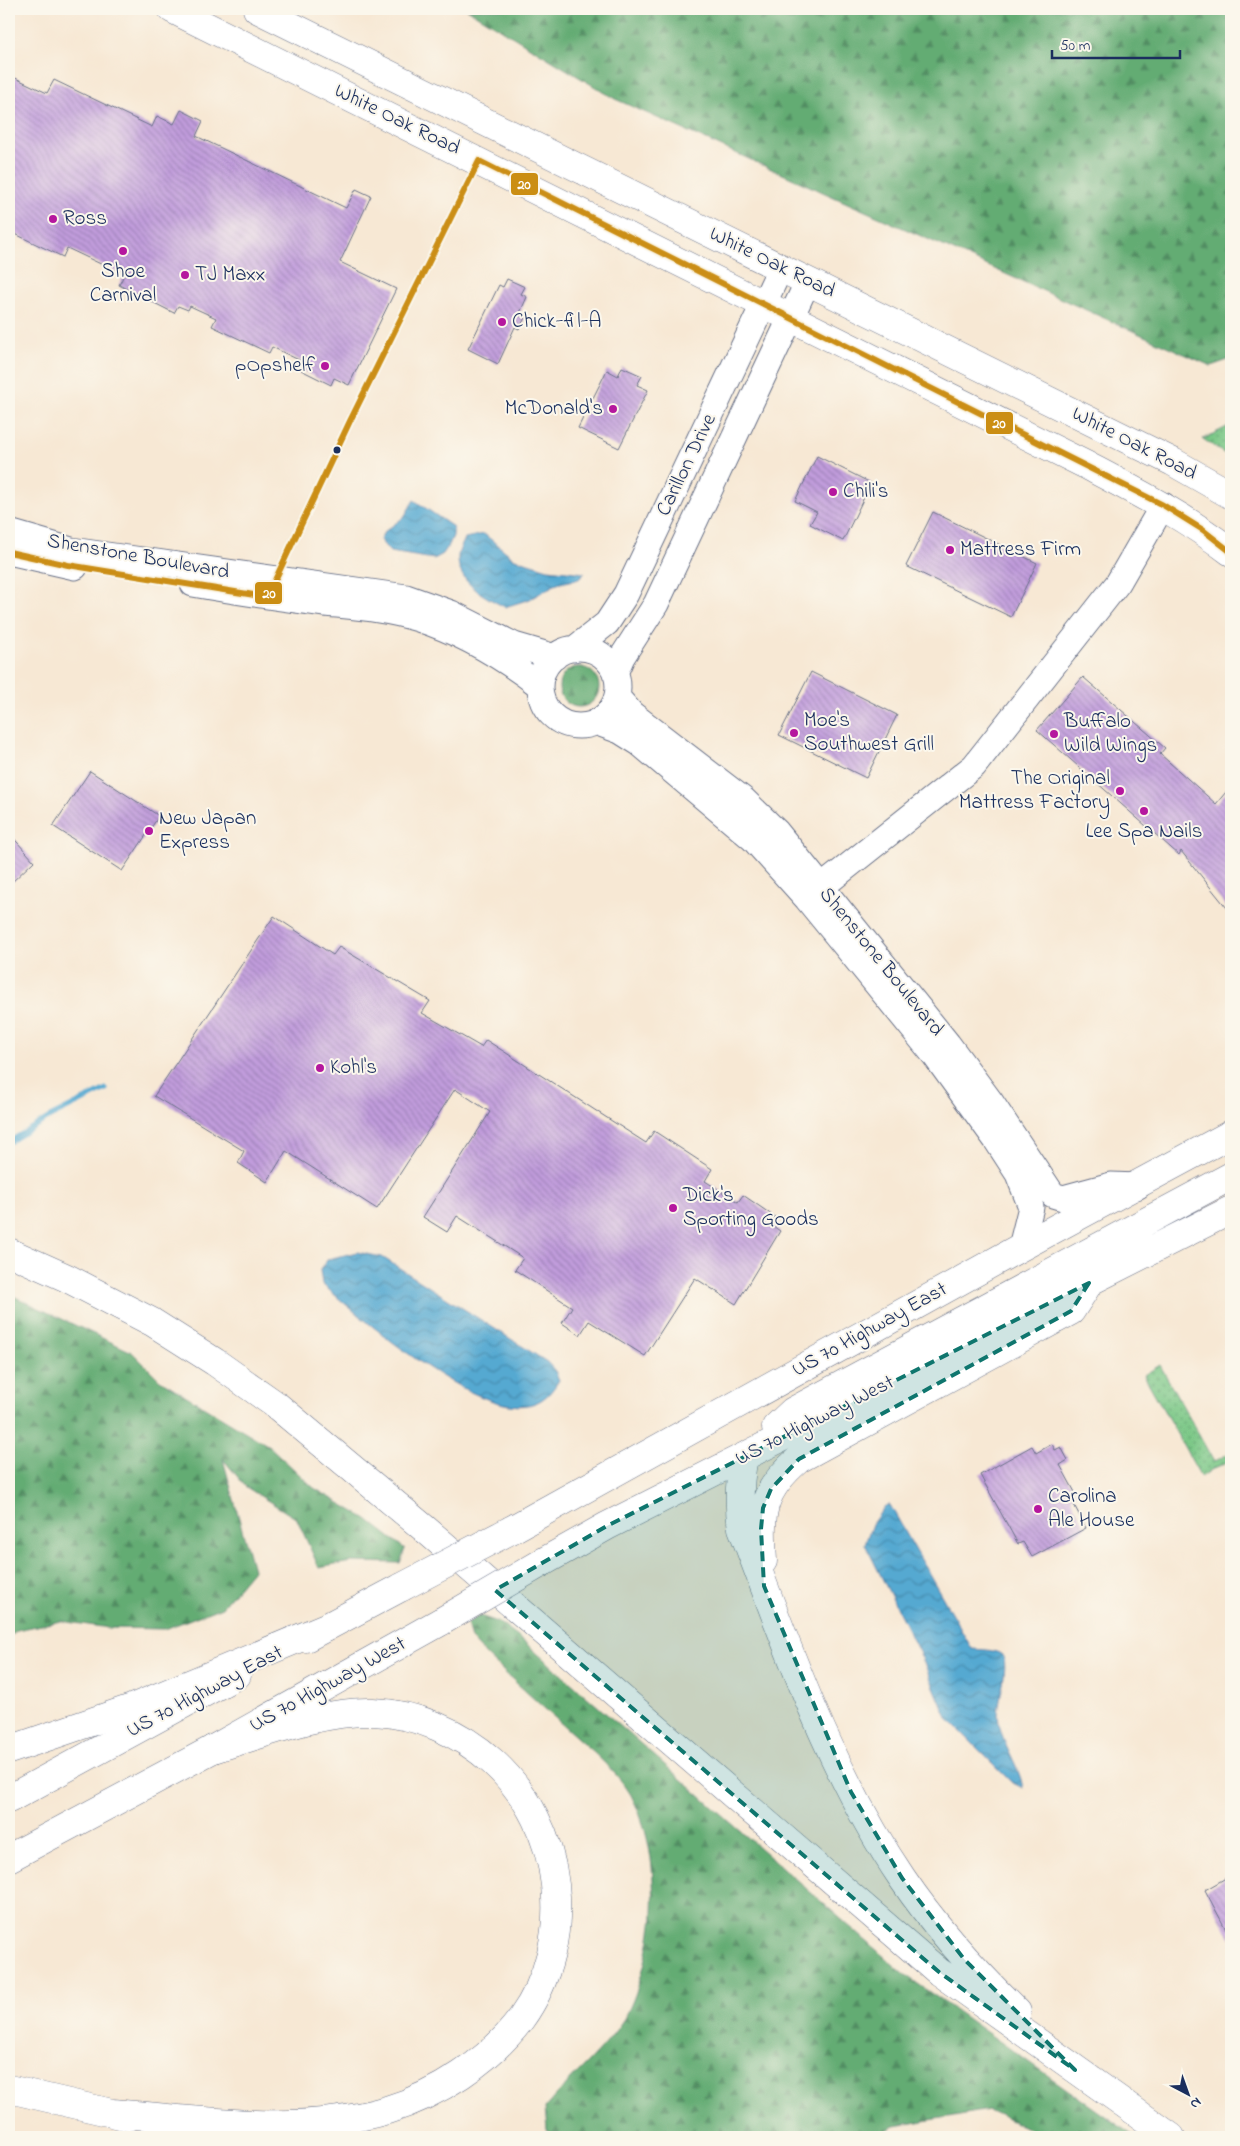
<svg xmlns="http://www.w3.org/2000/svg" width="1240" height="2146" font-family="'Indie Flower',sans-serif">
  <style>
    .grass { fill: url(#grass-dots); stroke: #4a7b72 }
    .forest { fill: url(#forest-firs); stroke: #3f6e68 }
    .water { fill: url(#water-waves); stroke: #386c98 }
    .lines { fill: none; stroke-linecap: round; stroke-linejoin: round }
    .stream { stroke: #55a9d1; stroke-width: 5 }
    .building { fill: url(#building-back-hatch) }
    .minor-casing { stroke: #687087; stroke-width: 27 }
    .major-casing { stroke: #687087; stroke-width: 29 }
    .highway-casing { stroke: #687087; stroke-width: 29 }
    .minor { stroke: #fff; stroke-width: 25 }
    .major { stroke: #fff; stroke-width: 28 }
    .highway { stroke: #fff; stroke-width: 28 }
    .major-bridge-casing { stroke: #687087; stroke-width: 29; stroke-linecap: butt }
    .major-bridge { stroke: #fff; stroke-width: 28 }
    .bus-1-casing { stroke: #fbf7ec; stroke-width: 10 }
    .bus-1 { stroke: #cb8e13; stroke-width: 6 }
    .marked { fill: #0f766e; fill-opacity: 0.2; stroke: #0f766e; stroke-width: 4; stroke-dasharray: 10 6; stroke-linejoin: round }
    .poi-dot { fill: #b5179e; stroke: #fbf7ec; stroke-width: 2 }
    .bus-dot { fill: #1b2f5e; stroke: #fbf7ec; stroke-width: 2 }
    .labels { text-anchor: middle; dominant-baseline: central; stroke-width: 4; stroke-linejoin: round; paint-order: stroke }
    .street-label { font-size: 21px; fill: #1b2f5e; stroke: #fbf7ec }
    .poi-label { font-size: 21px; fill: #1b2f5e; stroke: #fbf7ec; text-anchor: start }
    .line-badge { stroke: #fbf7ec; stroke-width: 2 }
    .badge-label { font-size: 14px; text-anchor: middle; font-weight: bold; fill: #fff }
  </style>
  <defs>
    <pattern id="grass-dots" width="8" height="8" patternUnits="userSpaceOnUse" patternTransform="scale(1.25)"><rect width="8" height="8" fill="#7ac786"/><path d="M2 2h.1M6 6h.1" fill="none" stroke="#63a271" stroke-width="1.8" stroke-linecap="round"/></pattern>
    <pattern id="forest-firs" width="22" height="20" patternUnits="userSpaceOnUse" patternTransform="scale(1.25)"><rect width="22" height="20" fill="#63ac73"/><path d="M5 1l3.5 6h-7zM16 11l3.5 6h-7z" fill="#518c62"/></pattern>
    <pattern id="water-waves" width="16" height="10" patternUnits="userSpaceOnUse" patternTransform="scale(1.25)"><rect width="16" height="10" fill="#55a9d1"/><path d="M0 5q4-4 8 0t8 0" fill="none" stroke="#468aad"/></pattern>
    <pattern id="building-back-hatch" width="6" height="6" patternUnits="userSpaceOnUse" patternTransform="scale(1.25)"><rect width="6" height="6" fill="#c19cdc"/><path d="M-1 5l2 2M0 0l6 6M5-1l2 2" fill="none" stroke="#9c80b6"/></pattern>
  </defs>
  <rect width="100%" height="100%" fill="#fbf7ec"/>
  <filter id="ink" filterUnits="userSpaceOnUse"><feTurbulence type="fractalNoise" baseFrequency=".02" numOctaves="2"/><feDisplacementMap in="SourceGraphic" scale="10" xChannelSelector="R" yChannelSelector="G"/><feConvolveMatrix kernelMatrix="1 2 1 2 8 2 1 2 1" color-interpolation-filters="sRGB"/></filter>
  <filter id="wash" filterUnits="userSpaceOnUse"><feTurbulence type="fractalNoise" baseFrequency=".0096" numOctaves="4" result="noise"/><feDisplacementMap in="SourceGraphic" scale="20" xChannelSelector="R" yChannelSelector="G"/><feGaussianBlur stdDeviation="1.12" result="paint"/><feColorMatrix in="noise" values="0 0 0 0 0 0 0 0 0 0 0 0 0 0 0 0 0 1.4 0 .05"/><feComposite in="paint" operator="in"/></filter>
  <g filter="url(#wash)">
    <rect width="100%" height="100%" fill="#f7e8d4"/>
    <!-- grass -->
    <path class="grass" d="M1231,425v33l-28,-19z
      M1160,1365l54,97 15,-9 2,8 -17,7 -13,9 -57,-102z"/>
    <!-- forest -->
    <path class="forest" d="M467,9h764v350l-20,7 -596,-267z
      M559 687a20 20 0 1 1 40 0a20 20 0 1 1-40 0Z
      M9,1294l123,58 28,28 109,66 45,42 53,31 38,30 -5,14 -49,-1 -32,6 -22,-49 -51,-32 -23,-28 30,111 -31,37 -57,22 -56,-1 -48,-7 -44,9 -8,7z
      M480,1616l18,6 24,18 382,334 231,163h-90l-56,-27 -94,16 -22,11h-316l-10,-7 -2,-22c25,-31 59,-57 80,-91 14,-24 27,-77 28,-105 2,-41 -3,-80 -22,-117 -12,-21 -39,-44 -57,-60 -29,-26 -58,-52 -87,-79l-16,-17 -4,-16z"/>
    <!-- water -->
    <path class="water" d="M414,500l39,27v9l-4,9 -6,9 -9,5 -44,-7 -10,-12 4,-8 20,-15z
      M484,534l31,25 33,10 37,4 -6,6 -23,5 -26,15 -25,8c-20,-10 -48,-24 -47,-50 0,-6 5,-13 7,-19z
      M357,1252l25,5 165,105 8,9 4,9c-6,10 -13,19 -24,23 -54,21 -173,-85 -213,-119l-2,-14 8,-11z
      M890,1505l82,144c9,1 23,0 30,6 8,8 -4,47 -4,60 1,26 21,48 25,73l-12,-6 -64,-64 -25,-60 -57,-114 7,-20 13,-18z"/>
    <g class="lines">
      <!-- stream -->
      <path class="stream" d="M9,1142l41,-25 56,-28"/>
    </g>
    <g id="blocks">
      <!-- building -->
      <path class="building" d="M9,75l38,18 7,-13 98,47 5,-11 17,8 7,-14 22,11 -7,15 150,72 10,-19 15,7 -31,66 56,27 -47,96 -15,-7 -3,7 -30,-15 4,-7 -33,-16 -3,6 -57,-27 4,-8 -26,-12 -2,4 -10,-4 -4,7 -55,-28 5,-10 -57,-27 -4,9 -54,-26z
        M507,279l18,8 -4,7 6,3 -8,18 6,3 -6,11 -4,-2 -17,37 -30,-15 31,-64 4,2z
        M622,367l20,9 -5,9 11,5 -29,58 -41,-20 29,-58 11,6z
        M817,456l54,27 -28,58 -33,-17 7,-12 -22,-11z
        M933,512l104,51 -26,54 -105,-51z
        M811,672l86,43 -31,63 -87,-43z
        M1083,677l82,71 -5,6 56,50 15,-18v127l-50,-62 -2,4 -142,-125z
        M90,771l69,45 -37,55 -69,-45z
        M9,833l25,28 -25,24z
        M274,916l59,39 6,-8 91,54 -8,12 59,34 5,-7 160,103 8,-12 58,38 -7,12 33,21 5,-7 32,22 -5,7 10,7 -44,73 -41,-26 -50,78 -56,-35 -9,14 -18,-12 10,-16 -57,-37 8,-12 -66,-42 -10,16 -24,-15 67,-105 -35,-23 -78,120 -91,-58 -19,31 -29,-19 6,-12 -90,-55z
        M1052,1444l3,6 6,-3 7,13 -8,5 16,29 -6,3 16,31 -54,29 -9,-15 -5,2 -38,-69 52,-29 4,7z
        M1231,1875v64l-26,-49z"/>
    </g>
  </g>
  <g filter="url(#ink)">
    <use href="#blocks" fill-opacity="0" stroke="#687087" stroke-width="1"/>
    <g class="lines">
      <defs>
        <path id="minor" d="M9,532l62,18 335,47 45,16 63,32 41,12
          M9,552l66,15
          M193,584c44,8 87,14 132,20 30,3 63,5 93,15 44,14 86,39 122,67
          M540 687a39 39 0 1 1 78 0a39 39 0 1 1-78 0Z
          M574,649l33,-26 19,-29 155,-327
          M615,673l7,-16 34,-53 152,-323
          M617,697l15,17 112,86 33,32 171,212 43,58 62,93 10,3 48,-13 27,1
          M598,723l22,8 19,12 114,96 54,60 128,157 61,84 22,34 13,33 -10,40
          M809,897l165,-131 144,-183 45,-78"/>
        <path id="major" d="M172,9l914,456c51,27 100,52 145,87
          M257,9l916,453 58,33
          M776,1427l17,-16 438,-235
          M511,1530l510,-283 210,-113
          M543,1562l64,-36 624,-316
          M306,1638l96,-51
          M9,1799l228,-124
          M9,1858l204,-109 229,-128"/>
        <path id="highway" d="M9,1252l58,26 85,44 63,40 61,43 149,124 514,443 232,165
          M744,1457c-5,25 -6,46 -2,71 46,120 88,244 160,350 33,49 73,93 115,134
          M763,1561c-3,-48 -3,-69 36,-102l272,-148 18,-28
          M9,1750l123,-42 194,-81
          M9,2089l120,28
          M112,2113c91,7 187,23 275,-3 50,-15 103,-49 134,-91 57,-79 43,-193 -28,-257 -33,-30 -76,-48 -120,-50 -51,-2 -111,23 -160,37"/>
      </defs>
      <!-- minor casing -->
      <use href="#minor" class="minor-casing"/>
      <!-- major casing -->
      <use href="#major" class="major-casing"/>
      <!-- highway casing -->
      <use href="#highway" class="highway-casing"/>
      <!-- minor -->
      <use href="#minor" class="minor"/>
      <!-- major -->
      <use href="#major" class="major"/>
      <!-- highway -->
      <use href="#highway" class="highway"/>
      <defs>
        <path id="major-bridge" d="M402,1587l109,-57
          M442,1621l101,-59"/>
      </defs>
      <!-- major-bridge casing -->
      <use href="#major-bridge" class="major-bridge-casing"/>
      <!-- major-bridge -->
      <use href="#major-bridge" class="major-bridge"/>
      <defs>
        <path id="bus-1" d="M9,552l59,13 199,32 83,-176 129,-260 684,344 40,25 28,22"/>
      </defs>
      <!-- bus-1 casing -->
      <use href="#bus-1" class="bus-1-casing"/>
      <!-- bus-1 -->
      <use href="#bus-1" class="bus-1"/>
    </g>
  </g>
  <!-- marked area -->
  <path class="marked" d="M1089,1283l-18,28 -272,148 -28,30 -8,19 -2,21 3,57 87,206 51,86 62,81 111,111 -136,-98 -444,-382 112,-64z"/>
  <!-- markers -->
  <g class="poi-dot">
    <circle cx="53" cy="219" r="5"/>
    <circle cx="123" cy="251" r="5"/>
    <circle cx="185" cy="275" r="5"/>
    <circle cx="502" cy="322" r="5"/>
    <circle cx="325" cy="366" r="5"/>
    <circle cx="613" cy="409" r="5"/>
    <circle cx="833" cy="492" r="5"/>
    <circle cx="950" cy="550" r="5"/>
    <circle cx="794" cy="733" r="5"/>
    <circle cx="1054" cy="734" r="5"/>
    <circle cx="1120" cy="791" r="5"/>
    <circle cx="1144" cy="811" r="5"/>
    <circle cx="149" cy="831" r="5"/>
    <circle cx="320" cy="1068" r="5"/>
    <circle cx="673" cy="1208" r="5"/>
    <circle cx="1038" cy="1509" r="5"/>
  </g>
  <circle class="bus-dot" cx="337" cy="450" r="4.5"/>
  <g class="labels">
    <!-- street labels -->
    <g class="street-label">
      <text transform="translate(397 120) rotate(26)">White Oak Road</text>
      <text transform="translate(772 263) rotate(26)">White Oak Road</text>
      <text transform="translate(1134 444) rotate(27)">White Oak Road</text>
      <text transform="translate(687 465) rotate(-64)">Carillon Drive</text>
      <text transform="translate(138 557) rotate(10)">Shenstone Boulevard</text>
      <text transform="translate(881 962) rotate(51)">Shenstone Boulevard</text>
      <text transform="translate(870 1330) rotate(-29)">US 70 Highway East</text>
      <text transform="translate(815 1421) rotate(-27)">US 70 Highway West</text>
      <text transform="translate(328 1685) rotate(-29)">US 70 Highway West</text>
      <text transform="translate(205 1692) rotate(-28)">US 70 Highway East</text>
    </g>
    <!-- poi labels -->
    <g class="poi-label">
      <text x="63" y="219">Ross</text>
      <text x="123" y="272" text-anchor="middle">Shoe<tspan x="123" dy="24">Carnival</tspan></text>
      <text x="195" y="275">TJ Maxx</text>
      <text x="512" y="322">Chick-fil-A</text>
      <text x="315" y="366" text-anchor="end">pOpshelf</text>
      <text x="603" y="409" text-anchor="end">McDonald's</text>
      <text x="843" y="492">Chili's</text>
      <text x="960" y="550">Mattress Firm</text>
      <text x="804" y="721">Moe's<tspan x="804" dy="24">Southwest Grill</tspan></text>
      <text x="1064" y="722">Buffalo<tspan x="1064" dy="24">Wild Wings</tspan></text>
      <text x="1110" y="779" text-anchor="end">The Original<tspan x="1110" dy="24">Mattress Factory</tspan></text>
      <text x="159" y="819">New Japan<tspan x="159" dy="24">Express</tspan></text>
      <text x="1144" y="832" text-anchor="middle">Lee Spa Nails</text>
      <text x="330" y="1068">Kohl's</text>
      <text x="683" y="1196">Dick's<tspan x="683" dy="24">Sporting Goods</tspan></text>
      <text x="1048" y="1497">Carolina<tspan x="1048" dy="24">Ale House</tspan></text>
    </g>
  </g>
  <g class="line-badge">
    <rect x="510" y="172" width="29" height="24" rx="5" fill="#cb8e13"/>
    <rect x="985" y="411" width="29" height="24" rx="5" fill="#cb8e13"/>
    <rect x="254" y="581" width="29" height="24" rx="5" fill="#cb8e13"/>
  </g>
  <g class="badge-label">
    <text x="524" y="189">20</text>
    <text x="999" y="428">20</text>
    <text x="269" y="598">20</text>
  </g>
  <!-- margin -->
  <rect width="1240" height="2146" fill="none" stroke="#fbf7ec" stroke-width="30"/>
  <!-- north arrow -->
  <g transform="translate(1188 2094) rotate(139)" stroke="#fbf7ec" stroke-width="4" paint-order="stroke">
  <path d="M0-4L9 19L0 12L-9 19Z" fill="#1b2f5e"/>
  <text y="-8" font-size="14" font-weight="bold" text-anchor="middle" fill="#1b2f5e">N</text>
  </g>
  <!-- scale -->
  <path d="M1052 50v8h128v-8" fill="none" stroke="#1b2f5e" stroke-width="2.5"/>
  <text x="1060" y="50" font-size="15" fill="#1b2f5e" stroke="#fbf7ec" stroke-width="4" paint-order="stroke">50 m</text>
</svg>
